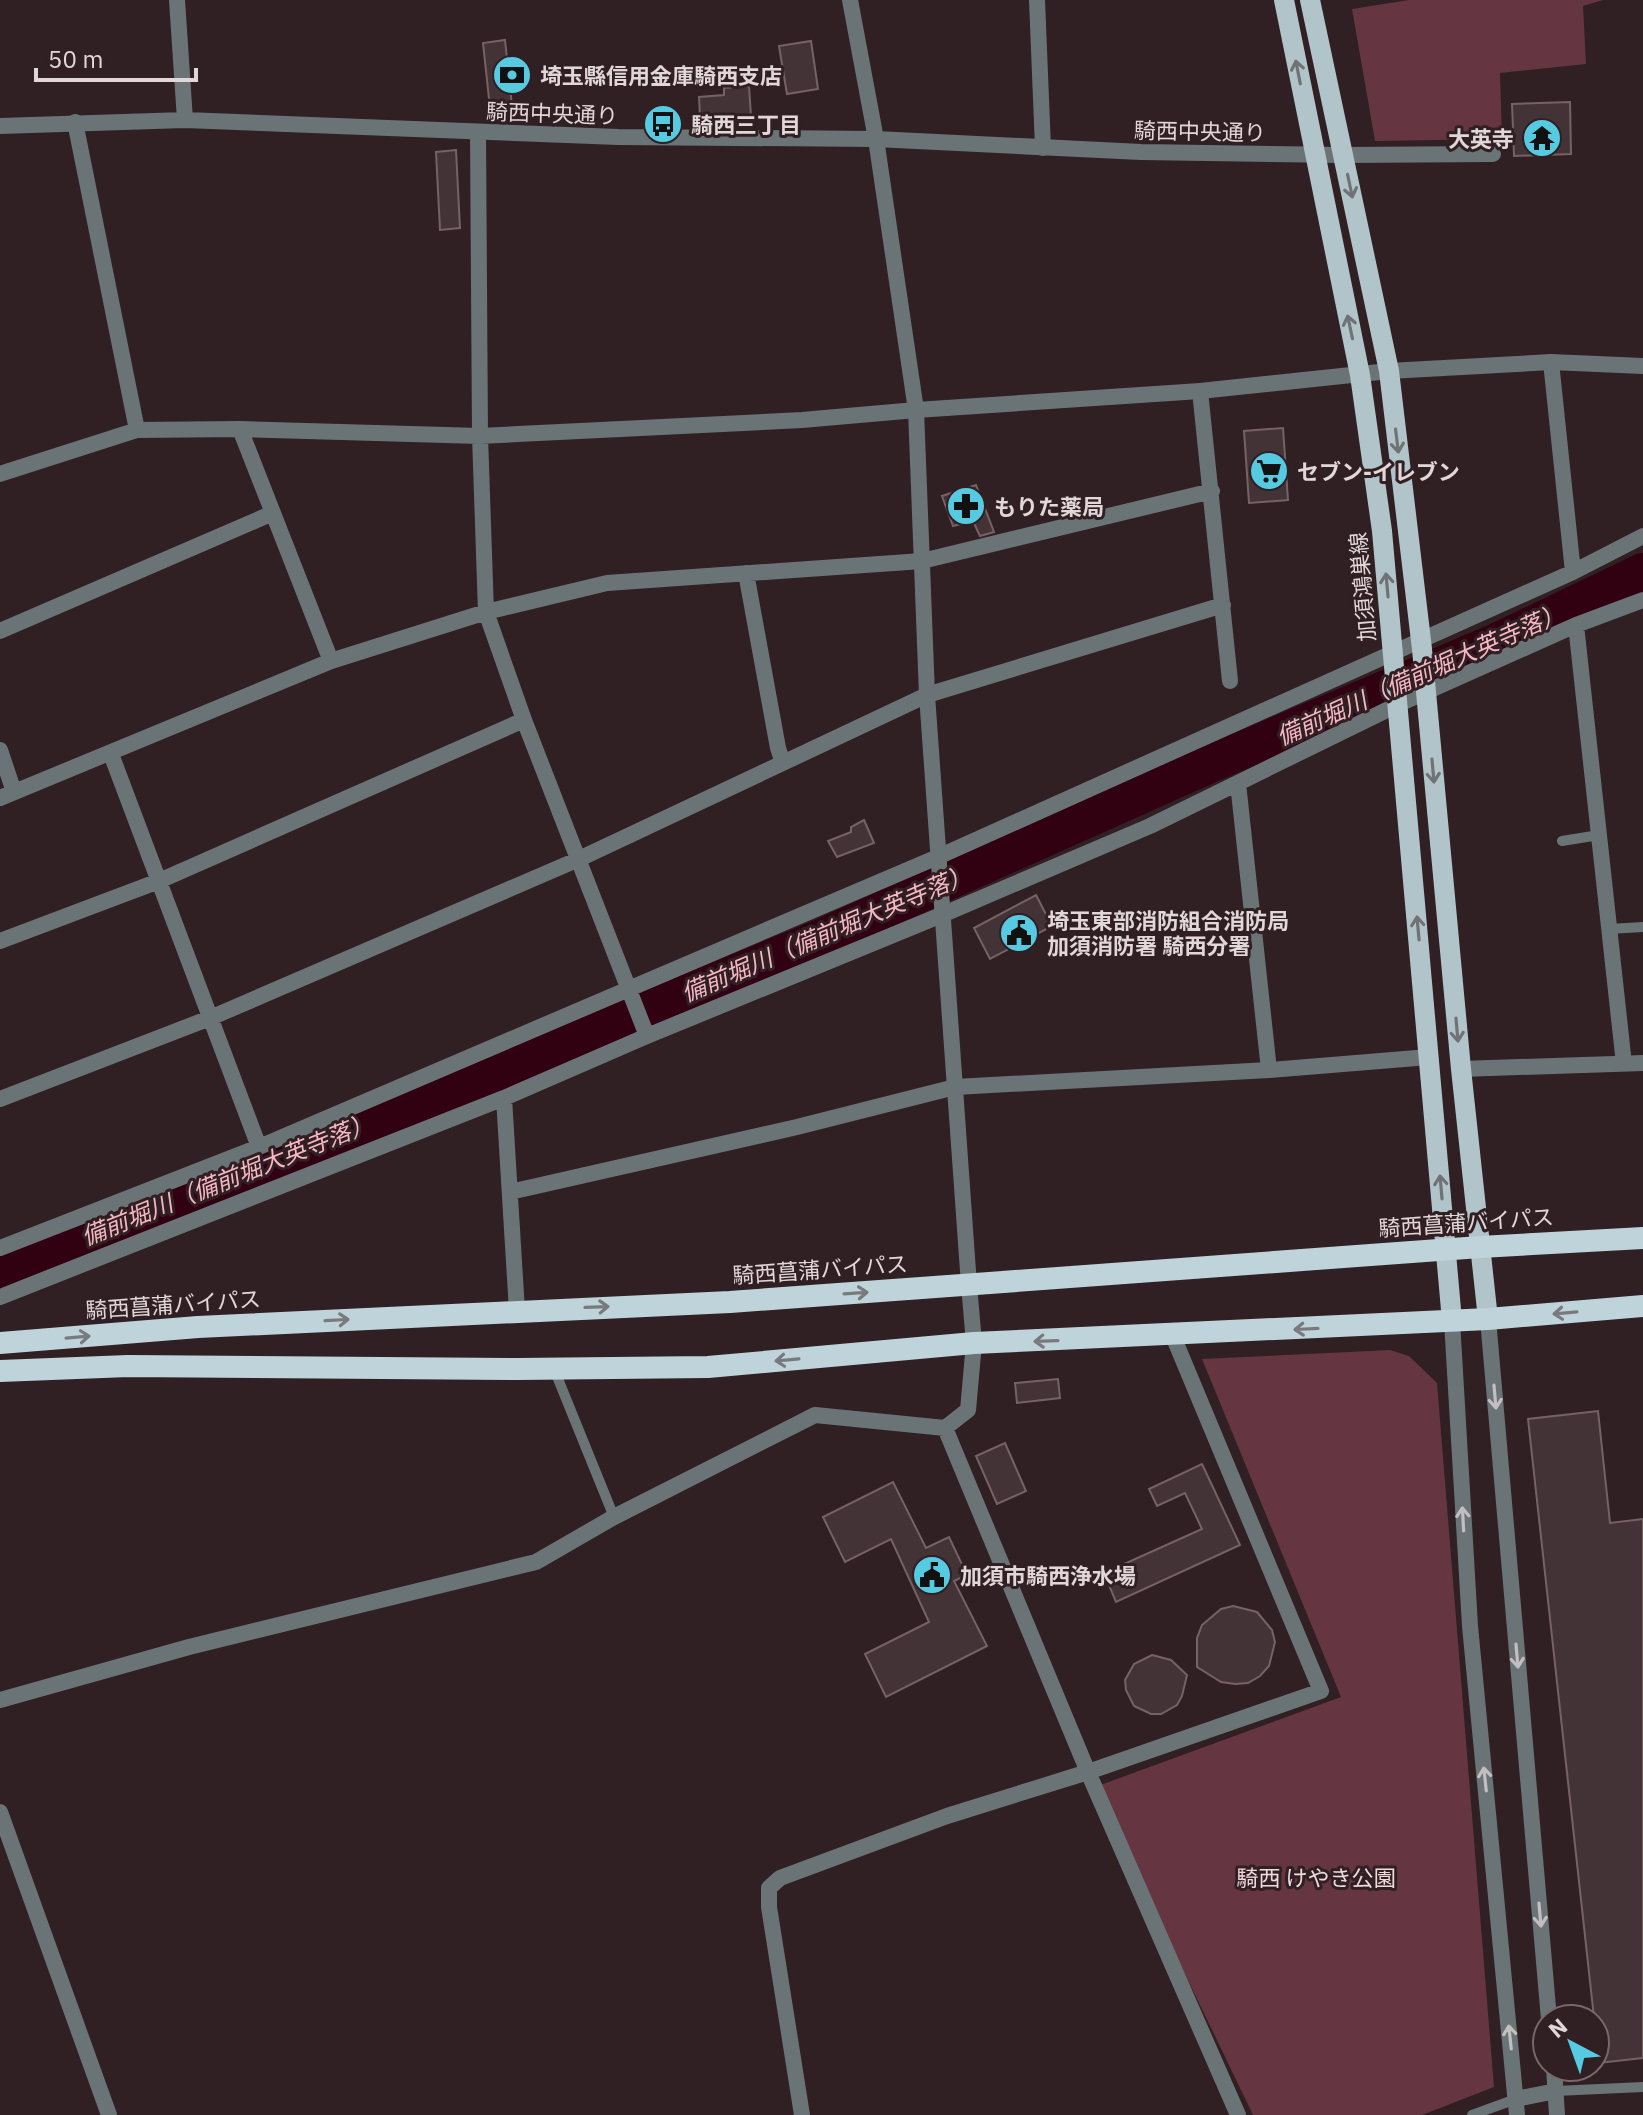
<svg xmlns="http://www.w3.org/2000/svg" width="1643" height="2115" font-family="'IBM Plex Sans','Noto Sans JP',sans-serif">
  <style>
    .green { fill: #653641 }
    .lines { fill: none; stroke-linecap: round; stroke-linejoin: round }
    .river { stroke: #310112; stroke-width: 38 }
    .building { fill: #443336; stroke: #766265; stroke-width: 2 }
    .service { stroke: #6a7476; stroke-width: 10 }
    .minor { stroke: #6a7476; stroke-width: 16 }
    .tertiary { stroke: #6a7476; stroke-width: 16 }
    .primary { stroke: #b1c4c9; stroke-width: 20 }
    .trunk { stroke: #bfd4da; stroke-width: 22 }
    .oneway { stroke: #707276 }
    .oneway2 { stroke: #787a7e }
    .oneway3 { stroke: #c3bec0 }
    .labels { text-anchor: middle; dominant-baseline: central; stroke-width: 6; stroke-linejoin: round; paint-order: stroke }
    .poi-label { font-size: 22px; font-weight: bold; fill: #e1d6d8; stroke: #301f23; text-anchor: start }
    .street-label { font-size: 22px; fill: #e1d6d8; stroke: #301f23 }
    .park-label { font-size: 22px; fill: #f1dade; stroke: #301f23 }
    .water-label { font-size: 24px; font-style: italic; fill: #f7b6c4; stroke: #301f23 }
  </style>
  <rect width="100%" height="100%" fill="#301f23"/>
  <!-- green -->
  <path class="green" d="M1409,0h194l-20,6 3,58 -86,9 2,66 -127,2 -23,-132z
    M1390,1350l19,6 28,27 57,704 -72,28h-169l-158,-328 246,-90 -139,-338z"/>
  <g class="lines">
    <!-- river -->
    <path class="river" d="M0,1271l297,-117 519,-214 394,-176 287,-122 146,-70"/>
  </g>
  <!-- building -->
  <path class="building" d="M505,40l7,66 -22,2 -7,-65z
    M811,41l7,48 -31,5 -8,-48z
    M749,86l2,30 -51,2 -1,-21 25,-2v-7z
    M1570,102l1,52 -57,2 -2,-52z
    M456,150l4,78 -20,2 -4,-78z
    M1283,428l5,72 -39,3 -5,-72z
    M976,485l18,47 -14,4 -7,-15 -20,5 -11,-30z
    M864,820l10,23 -37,14 -9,-16 23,-9v-5z
    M1036,895l16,31 -62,33 -16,-31z
    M1058,1379l2,19 -43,5 -2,-20z
    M1598,1411l12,112 33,-4v539l-44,5 -71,-644z
    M1005,1443l21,48 -29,13 -21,-48z
    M1202,1464l38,81 -124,57 -12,-29 98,-44 -17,-36 -28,13 -8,-17z
    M893,1482l33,66 23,-11 18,38 -13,6 33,65 -101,51 -21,-43 64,-32 -38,-83 -46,23 -22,-45z
    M1233,1606l24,6 15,18 3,12 -6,24 -9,10 -12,7 -13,1 -14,-2 -24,-15v-29l5,-13 19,-16z
    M1152,1655l19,5 16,15 -5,21 -5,9 -16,9h-10l-17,-8 -8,-16 -1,-10 9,-16z"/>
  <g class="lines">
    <!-- service -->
    <path class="service" d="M1562,841l37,-6
      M1609,929l34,-2
      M554,1369l60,148
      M1556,2091l87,-4
      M1472,2115l44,-16"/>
    <!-- minor -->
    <path class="minor" d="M1037,0l6,148
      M75,122l62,308
      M478,133l2,303 6,176 38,108 123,316
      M1344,155l149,-1
      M1551,362l22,210
      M1200,391l30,290
      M240,429l91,232
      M0,474l137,-44 103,-1 240,7 322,-16 114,-10
      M746,573l32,175 5,15
      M1576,625l48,439
      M0,631l273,-118
      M0,750l14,42
      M111,754l148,393 681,-291 633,-284 70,-36
      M1238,783l31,287
      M0,798l331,-137 155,-49 121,-29 315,-22 290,-70
      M0,941l159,-60 365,-161
      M1461,1069l182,-6
      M504,1098l13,213
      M0,1099l210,-81 369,-159 348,-164 296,-90
      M510,1192l287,-65 158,-40 314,-17 160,-13
      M0,1248l259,-101
      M0,1297l504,-199 143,-62 297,-122 206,-88 249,-122 177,-79 67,-25
      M1488,1319l61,700
      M1452,1321l18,305 47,489
      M945,1428l143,344 150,343
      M0,1700l189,-53 347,-85 78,-45 201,-102 130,13 23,-18 6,-67 -5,-58
      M0,1812l109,303
      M1554,2067l3,48
      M1516,2099l40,-8
      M802,2115l-33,-208v-19l11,-10 167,-62 141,-44 233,-81 -148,-355"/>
    <!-- tertiary -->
    <path class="tertiary" d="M177,0l8,120
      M850,0l26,139 40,271 11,285 42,590
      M0,126l185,-6 433,17 258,2 265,13 203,3
      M916,410l284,-19 189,-20 162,-9 92,4"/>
    <!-- primary -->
    <path class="primary" d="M1284,0l76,375 22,156 70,790
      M1310,0l79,371 33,278 39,420 27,250"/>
    <!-- trunk -->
    <path class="trunk" d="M0,1343l198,-16 532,-25 750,-55 163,-9
      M0,1371l128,-5 389,3 191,-2 266,-24 514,-24 155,-13"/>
  </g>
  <!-- one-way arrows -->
  <defs><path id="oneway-shaft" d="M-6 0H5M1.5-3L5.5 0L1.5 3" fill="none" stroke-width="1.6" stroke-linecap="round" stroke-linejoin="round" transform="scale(2)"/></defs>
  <g class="oneway">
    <use href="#oneway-shaft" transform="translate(1298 72) rotate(-101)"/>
    <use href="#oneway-shaft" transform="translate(1350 186) rotate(78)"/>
    <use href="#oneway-shaft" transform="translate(1350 327) rotate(-102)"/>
    <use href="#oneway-shaft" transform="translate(1397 441) rotate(83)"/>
    <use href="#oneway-shaft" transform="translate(1387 585) rotate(-95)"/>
    <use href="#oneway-shaft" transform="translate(1433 771) rotate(85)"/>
    <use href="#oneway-shaft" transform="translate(1418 928) rotate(-95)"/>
    <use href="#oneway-shaft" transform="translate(1457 1030) rotate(85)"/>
    <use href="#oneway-shaft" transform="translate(1441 1187) rotate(-95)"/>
  </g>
  <g class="oneway2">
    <use href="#oneway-shaft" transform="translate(856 1293) rotate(-4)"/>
    <use href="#oneway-shaft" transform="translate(597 1307) rotate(-2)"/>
    <use href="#oneway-shaft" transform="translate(1565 1313) rotate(175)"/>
    <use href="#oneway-shaft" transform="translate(337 1320) rotate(-3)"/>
    <use href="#oneway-shaft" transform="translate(1306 1329) rotate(177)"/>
    <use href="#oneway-shaft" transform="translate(78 1337) rotate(-5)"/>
    <use href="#oneway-shaft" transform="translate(1046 1341) rotate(178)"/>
    <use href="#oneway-shaft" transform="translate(787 1360) rotate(175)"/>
  </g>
  <g class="oneway3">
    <use href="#oneway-shaft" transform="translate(1495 1397) rotate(85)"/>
    <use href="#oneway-shaft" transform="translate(1463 1519) rotate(-93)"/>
    <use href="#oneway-shaft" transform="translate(1517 1656) rotate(85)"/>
    <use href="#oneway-shaft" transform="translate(1485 1779) rotate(-96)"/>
    <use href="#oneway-shaft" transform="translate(1540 1915) rotate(85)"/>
    <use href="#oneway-shaft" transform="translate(1510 2037) rotate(-96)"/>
  </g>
  <!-- icons -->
  <defs>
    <symbol id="bank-disc" viewBox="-11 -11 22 22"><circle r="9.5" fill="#55cae0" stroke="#301f23"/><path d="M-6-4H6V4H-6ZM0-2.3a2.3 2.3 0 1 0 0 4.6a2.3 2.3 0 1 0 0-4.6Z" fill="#111"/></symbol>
    <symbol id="bus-disc" viewBox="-11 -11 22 22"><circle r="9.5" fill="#55cae0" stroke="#301f23"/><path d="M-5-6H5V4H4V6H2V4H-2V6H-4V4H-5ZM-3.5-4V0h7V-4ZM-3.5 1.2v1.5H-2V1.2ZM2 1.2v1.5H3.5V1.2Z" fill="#111"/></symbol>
    <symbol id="temple-disc" viewBox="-11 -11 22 22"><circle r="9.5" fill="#55cae0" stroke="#301f23"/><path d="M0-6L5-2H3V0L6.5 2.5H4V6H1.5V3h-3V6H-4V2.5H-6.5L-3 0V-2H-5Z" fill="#111"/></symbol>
    <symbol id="supermarket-disc" viewBox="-11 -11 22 22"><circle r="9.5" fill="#55cae0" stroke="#301f23"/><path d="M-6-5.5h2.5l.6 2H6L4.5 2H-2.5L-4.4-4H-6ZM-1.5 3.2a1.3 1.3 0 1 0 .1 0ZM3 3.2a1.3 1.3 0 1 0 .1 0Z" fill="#111"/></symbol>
    <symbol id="pharmacy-disc" viewBox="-11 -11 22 22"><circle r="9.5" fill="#55cae0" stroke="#301f23"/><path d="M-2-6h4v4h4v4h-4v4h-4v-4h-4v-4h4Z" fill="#111"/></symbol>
    <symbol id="civic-disc" viewBox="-11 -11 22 22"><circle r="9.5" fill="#55cae0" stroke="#301f23"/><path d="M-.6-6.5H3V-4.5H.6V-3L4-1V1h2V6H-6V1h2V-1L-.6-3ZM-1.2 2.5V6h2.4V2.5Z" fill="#111"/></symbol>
  </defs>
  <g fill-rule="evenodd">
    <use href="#bank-disc" x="490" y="53" width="44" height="44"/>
    <use href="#bus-disc" x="641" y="102" width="44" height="44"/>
    <use href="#temple-disc" x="1520" y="116" width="44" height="44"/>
    <use href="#supermarket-disc" x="1247" y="449" width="44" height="44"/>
    <use href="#pharmacy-disc" x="944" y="484" width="44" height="44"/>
    <use href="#civic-disc" x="997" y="911" width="44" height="44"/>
    <use href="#civic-disc" x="910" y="1553" width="44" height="44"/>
  </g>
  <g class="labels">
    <!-- poi labels -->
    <g class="poi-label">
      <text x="540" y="75">埼玉縣信用金庫騎西支店</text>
      <text x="691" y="124">騎西三丁目</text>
      <text x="1514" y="138" text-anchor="end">大英寺</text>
      <text x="1297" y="471">セブン-イレブン</text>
      <text x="994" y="506">もりた薬局</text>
      <text x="1047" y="920">埼玉東部消防組合消防局<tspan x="1047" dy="25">加須消防署 騎西分署</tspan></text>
      <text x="960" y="1575">加須市騎西浄水場</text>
    </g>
    <!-- street labels -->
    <g class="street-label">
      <text transform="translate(552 113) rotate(2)">騎西中央通り</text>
      <text transform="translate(1200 131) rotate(1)">騎西中央通り</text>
      <text transform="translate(1362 587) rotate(-95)">加須鴻巣線</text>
      <text transform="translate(1466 1222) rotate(-4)">騎西菖蒲バイパス</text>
      <text transform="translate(820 1269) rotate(-4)">騎西菖蒲バイパス</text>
      <text transform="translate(173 1304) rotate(-4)">騎西菖蒲バイパス</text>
    </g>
    <!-- park labels -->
    <g class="park-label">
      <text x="1316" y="1877">騎西 けやき公園</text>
    </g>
    <!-- water labels -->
    <g class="water-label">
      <text transform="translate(1420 674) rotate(-24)">備前堀川（備前堀大英寺落）</text>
      <text transform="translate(826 933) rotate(-23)">備前堀川（備前堀大英寺落）</text>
      <text transform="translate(227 1179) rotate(-22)">備前堀川（備前堀大英寺落）</text>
    </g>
  </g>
  <!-- north arrow -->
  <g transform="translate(1571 2043) rotate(319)"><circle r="38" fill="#301f23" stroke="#77686b" stroke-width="2"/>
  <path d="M0-6L14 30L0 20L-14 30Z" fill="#55cae0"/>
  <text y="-12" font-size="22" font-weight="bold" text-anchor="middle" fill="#e1d6d8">N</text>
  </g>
  <!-- scale -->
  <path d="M36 68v12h160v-12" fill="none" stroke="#e1d6d8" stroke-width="4"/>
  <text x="48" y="68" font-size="24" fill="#e1d6d8" stroke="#301f23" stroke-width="6" paint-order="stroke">50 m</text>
</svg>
